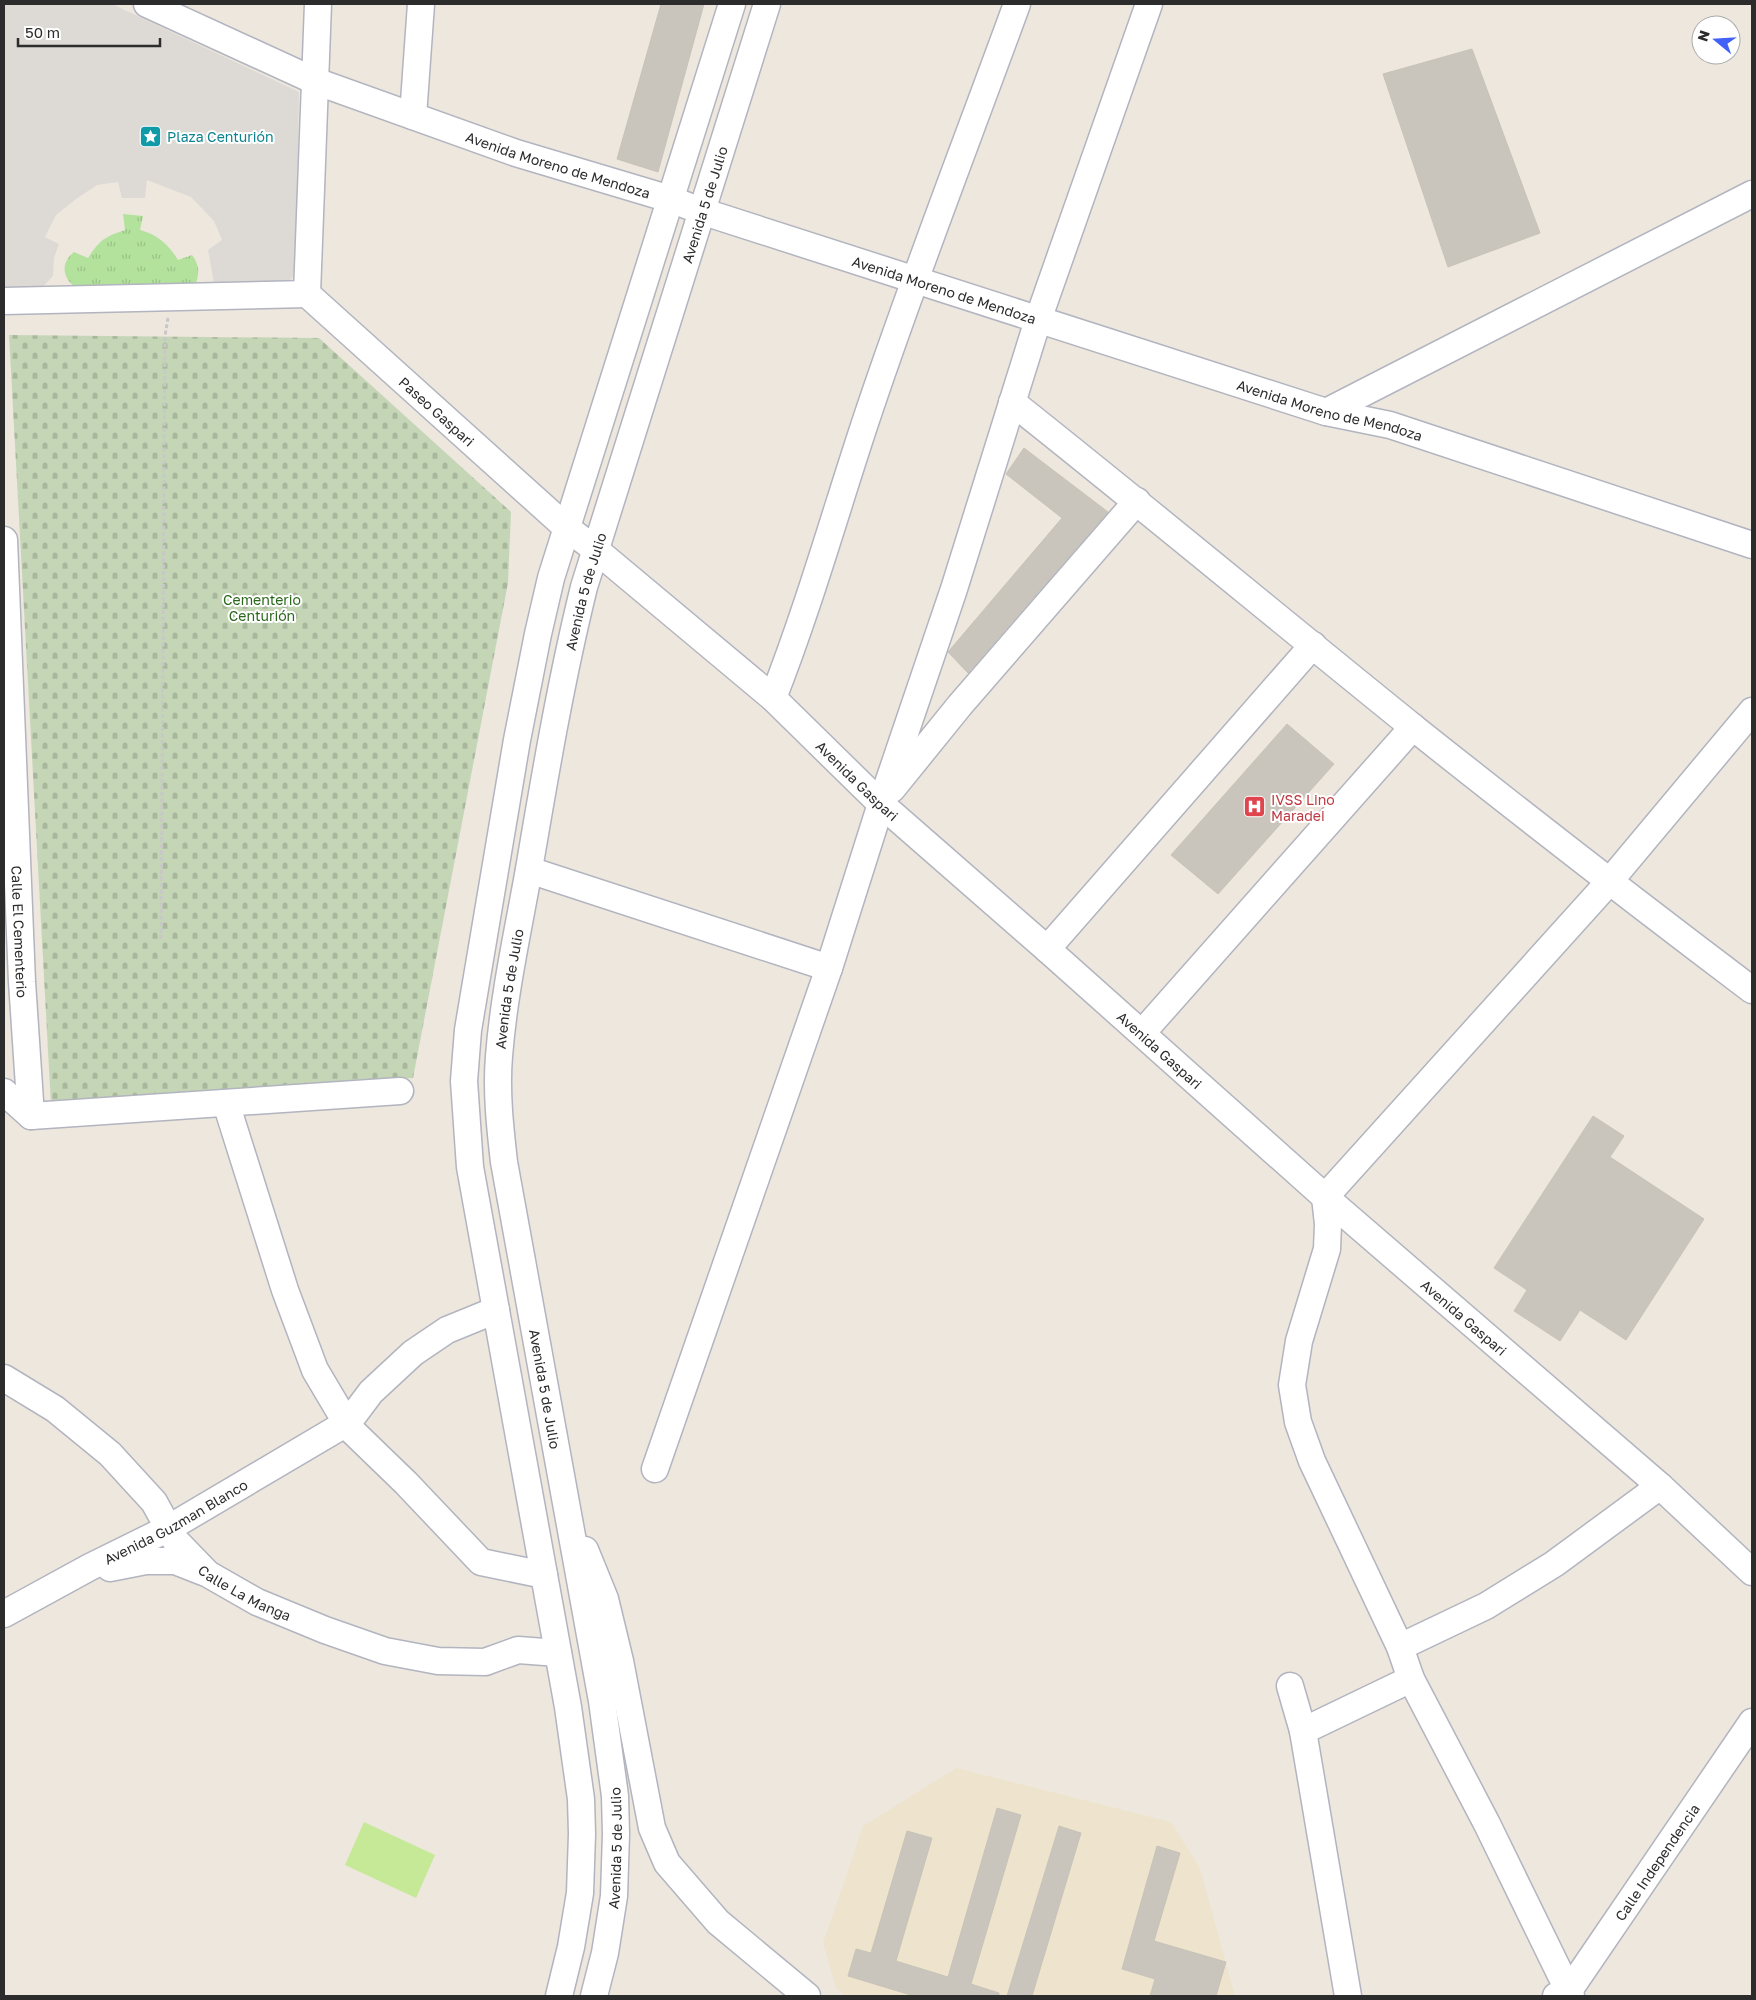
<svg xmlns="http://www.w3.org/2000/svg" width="1756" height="2000" font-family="'Golos Text',sans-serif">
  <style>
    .education { fill: #eee4ce }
    .cemetery { fill: url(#cemetery-stones) }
    .park { fill: url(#park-tufts) }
    .pitch { fill: #c6e998 }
    .plaza { fill: #dddad5 }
    .building { fill: #c9c5bc; stroke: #c8c3b8 }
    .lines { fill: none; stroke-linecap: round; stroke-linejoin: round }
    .minor-casing { stroke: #b2b4bf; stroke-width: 29 }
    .path { stroke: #c8c8c8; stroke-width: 3; stroke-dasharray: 4 2.5; stroke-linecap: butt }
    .minor { stroke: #fff; stroke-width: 26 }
    .labels { text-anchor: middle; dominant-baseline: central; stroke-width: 4; stroke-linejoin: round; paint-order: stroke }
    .culture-label { font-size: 14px; fill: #0d838f; stroke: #fff; text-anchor: start }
    .street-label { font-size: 14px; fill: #2c2c2c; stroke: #fff }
    .park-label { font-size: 14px; fill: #2b681c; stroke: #fff }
    .health-label { font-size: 14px; fill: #be3a42; stroke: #fff; text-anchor: start }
  </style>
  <defs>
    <pattern id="cemetery-stones" width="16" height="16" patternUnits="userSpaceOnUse" patternTransform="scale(1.25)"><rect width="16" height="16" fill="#c5d6b6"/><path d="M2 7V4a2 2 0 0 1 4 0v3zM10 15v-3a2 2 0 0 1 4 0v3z" fill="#a9b89d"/></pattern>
    <pattern id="park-tufts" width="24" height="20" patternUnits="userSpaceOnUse" patternTransform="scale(1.25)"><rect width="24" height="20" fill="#b3e29c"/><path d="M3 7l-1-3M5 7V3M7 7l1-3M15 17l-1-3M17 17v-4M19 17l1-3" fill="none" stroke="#9ac287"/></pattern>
  </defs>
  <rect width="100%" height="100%" fill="#ede7de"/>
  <!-- education -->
  <path class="education" d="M956,1768l215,54 29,46 35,128h-390l-9,-8 -13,-45 40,-117z"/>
  <!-- cemetery -->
  <path class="cemetery" d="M9,335l310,3 192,174 -3,71 -95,495 -362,27z"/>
  <!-- park -->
  <path class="park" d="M123,214l20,2 -3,14c17,4 29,15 38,30l14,-5c9,12 7,20 2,34h-116c-15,-9 -19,-25 -4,-37l14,6c12,-18 16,-21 37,-28z"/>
  <!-- pitch -->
  <path class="pitch" d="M364,1822l71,33 -19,43 -71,-33z"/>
  <!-- plaza -->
  <path class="plaza" d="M4,4h108l187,88 -3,183 -19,13 -63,-5 -6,-33 14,-10 -8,-19 -23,-24 -44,-17 -2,18h-23l-4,-16 -21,3 -21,14 -20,16 -11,22 14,7 -5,14 -1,18 -13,14 -36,3z"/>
  <!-- building -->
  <path class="building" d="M661,4h43l-46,168 -41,-13z
    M1472,49l68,184 -92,34 -65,-193z
    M1024,448l84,64 -140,161 -20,-21 114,-134 -56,-44z
    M1287,724l47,40 -116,130 -47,-39z
    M1593,1116l31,20 -14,21 94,62 -78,121 -46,-30 -20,31 -46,-30 13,-21 -33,-22z
    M997,1808l24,7 -50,169 28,9v3h-85l-66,-20 8,-27 15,4 36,-122 25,7 -36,123 52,16z
    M1059,1826l22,7 -49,163h-25z
    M1157,1846l23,7 -26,88 72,21 -10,34h-66l5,-17 -33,-10z"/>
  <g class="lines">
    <defs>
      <g id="minor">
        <path id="s1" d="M147,4l168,77 201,72 154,46 31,12 625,201 64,13 362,120"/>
        <path d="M413,116l8,-112"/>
        <path id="s2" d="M307,294l260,234 29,22 177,148 108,106 166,145 278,248 335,289 92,86"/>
        <path d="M307,294l11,-290"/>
        <path d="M4,301l303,-7"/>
        <path d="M1012,402c135,107 268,218 402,326 112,89 224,176 338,262"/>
        <path d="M1326,412l426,-218"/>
        <path id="s3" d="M4,540l18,442 9,134"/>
        <path d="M773,698c35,-89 61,-181 91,-272 47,-142 102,-282 153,-422"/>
        <path d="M892,789l68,-84 177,-204"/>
        <path d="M529,870l300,98"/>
        <path d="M1047,949l266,-304"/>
        <path d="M1142,1033l271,-306"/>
        <path d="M4,1092l27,24 369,-25"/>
        <path d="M226,1103l59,187 30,80 32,54h-2l61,59 75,79 63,13"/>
        <path id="s4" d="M4,1378l51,31 55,45 44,48 21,38 33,34 49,28 68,28 60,21 53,10 47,1 33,-12 40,3"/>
        <path d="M347,1424l24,-32 42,-39 34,-23 49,-20"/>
        <path d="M655,1469l174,-501 52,-164 73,-215 84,-269 111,-316"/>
        <path d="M585,1550l20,49 15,62 32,167 15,35 51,59 89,74"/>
        <path d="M110,1568l36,-7h29l28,11"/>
        <path id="s5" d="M4,1614l86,-47 79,-39 176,-104"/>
        <path d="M1400,1647l86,-41 68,-42 106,-78"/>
        <path d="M1290,1686l13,45"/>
        <path d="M559,1996l12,-49 9,-54 2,-59 -1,-35 -13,-92 -98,-540 -6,-86 4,-51 49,-290 21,-106 13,-56 181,-574"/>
        <path id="s6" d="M594,1996l11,-43 9,-57 2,-62 -1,-38 -13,-95 -98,-539c-4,-35 -8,-71 -5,-106 5,-63 19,-125 30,-187 16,-94 32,-189 55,-282l183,-583"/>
        <path d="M1348,1996l-45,-265 108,-52"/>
        <path id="s7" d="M1556,1996l12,-4 184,-270"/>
        <path d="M1571,1996l-84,-172 -76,-145 -11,-32 -88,-186 -14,-39 -6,-37 7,-44 28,-92 1,-25 -3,-27 284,-315 143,-171"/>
      </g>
    </defs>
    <!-- minor casing -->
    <use href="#minor" class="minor-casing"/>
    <!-- path -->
    <path class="path" d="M161,939l4,-603 3,-18"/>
    <!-- minor -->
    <use href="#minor" class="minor"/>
  </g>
  <!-- icons -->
  <defs>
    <symbol id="sight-square" viewBox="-11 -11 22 22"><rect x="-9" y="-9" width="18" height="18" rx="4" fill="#0f9aa8" stroke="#fff"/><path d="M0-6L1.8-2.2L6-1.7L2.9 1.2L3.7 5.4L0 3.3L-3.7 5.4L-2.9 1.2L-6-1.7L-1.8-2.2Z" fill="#fff"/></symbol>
    <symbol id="hospital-square" viewBox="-11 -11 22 22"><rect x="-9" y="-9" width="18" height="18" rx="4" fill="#e0444e" stroke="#fff"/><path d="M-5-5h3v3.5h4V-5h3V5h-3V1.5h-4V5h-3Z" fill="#fff"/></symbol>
  </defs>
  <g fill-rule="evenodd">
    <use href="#sight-square" x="138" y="124" width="25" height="25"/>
    <use href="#hospital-square" x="1242" y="794" width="25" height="25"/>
  </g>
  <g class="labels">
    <!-- culture labels -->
    <g class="culture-label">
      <text x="167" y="136">Plaza Centurión</text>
    </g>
    <!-- street labels -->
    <g class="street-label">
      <text stroke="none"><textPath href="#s1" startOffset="442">Avenida Moreno de Mendoza</textPath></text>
      <text stroke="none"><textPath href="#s6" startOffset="1830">Avenida 5 de Julio</textPath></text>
      <text stroke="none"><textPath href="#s1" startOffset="848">Avenida Moreno de Mendoza</textPath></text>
      <text stroke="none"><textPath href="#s1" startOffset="1252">Avenida Moreno de Mendoza</textPath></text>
      <text stroke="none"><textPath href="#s2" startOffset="175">Paseo Gaspari</textPath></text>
      <text stroke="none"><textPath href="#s6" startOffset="1425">Avenida 5 de Julio</textPath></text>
      <text stroke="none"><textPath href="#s2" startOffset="735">Avenida Gaspari</textPath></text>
      <text stroke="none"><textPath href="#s3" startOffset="392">Calle El Cementerio</textPath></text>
      <text stroke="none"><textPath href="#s6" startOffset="1020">Avenida 5 de Julio</textPath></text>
      <text stroke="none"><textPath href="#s2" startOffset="1140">Avenida Gaspari</textPath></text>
      <text stroke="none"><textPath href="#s2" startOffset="1545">Avenida Gaspari</textPath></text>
      <text transform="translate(545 1389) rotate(80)">Avenida 5 de Julio</text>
      <text stroke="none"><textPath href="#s5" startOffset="195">Avenida Guzman Blanco</textPath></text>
      <text stroke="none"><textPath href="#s4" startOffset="328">Calle La Manga</textPath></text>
      <text stroke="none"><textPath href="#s6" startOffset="150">Avenida 5 de Julio</textPath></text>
      <text stroke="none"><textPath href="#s7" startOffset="170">Calle Independencia</textPath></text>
    </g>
    <!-- park labels -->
    <g class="park-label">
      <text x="262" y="599">Cementerio<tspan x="262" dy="16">Centurión</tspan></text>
    </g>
    <!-- health labels -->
    <g class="health-label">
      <text x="1271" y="799">IVSS Lino<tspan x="1271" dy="16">Maradei</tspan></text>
    </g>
  </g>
  <!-- border -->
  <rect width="1756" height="2000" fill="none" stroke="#2c2c2c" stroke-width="10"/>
  <!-- north arrow -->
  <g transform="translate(1716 40) rotate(288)"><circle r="24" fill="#ffffff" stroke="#ababab"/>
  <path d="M0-4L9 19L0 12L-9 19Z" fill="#4261f6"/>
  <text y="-8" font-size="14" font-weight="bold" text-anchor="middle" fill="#2c2c2c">N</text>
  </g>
  <!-- scale -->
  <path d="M18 38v8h142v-8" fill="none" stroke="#2c2c2c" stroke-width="2.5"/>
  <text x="25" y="38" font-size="15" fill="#2c2c2c" stroke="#ffffff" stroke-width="4" paint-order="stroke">50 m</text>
</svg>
